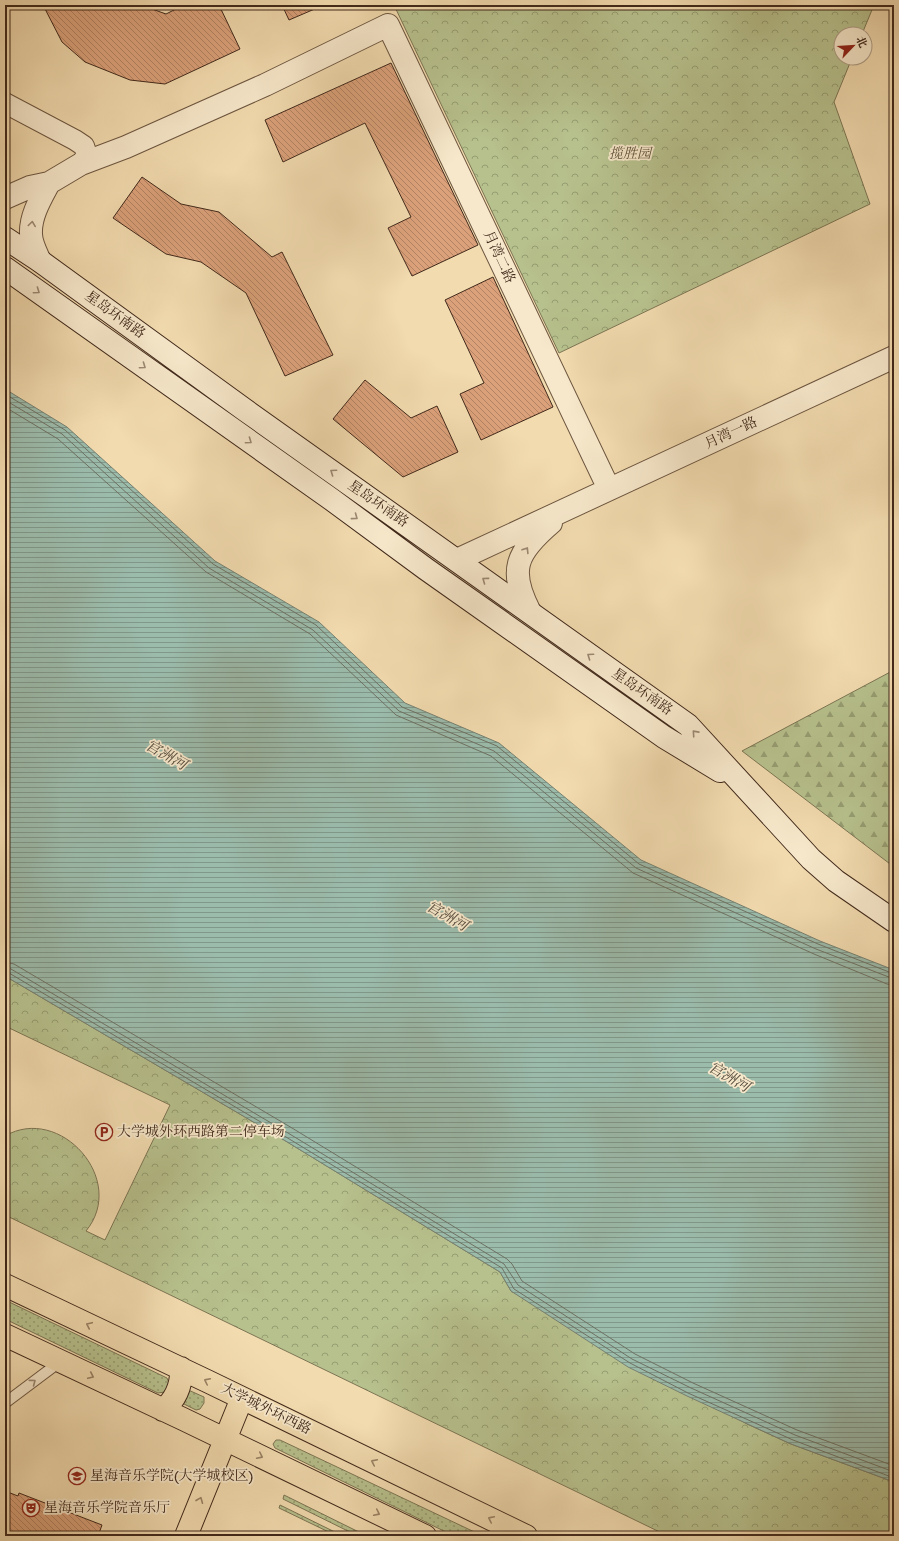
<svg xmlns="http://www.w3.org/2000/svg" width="899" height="1541" font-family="'IM FELL DW Pica','Noto Serif SC',serif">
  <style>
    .grass { fill: url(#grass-dots); stroke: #7c7554 }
    .forest { fill: url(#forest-firs); stroke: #7c7554 }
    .park { fill: url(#park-crowns); stroke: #7c7554 }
    .water { fill: url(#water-rules); stroke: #778171 }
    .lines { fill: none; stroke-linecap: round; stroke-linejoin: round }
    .shore { stroke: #6e7263; stroke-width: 1 }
    .building { fill: url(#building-back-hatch); stroke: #41291b }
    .service-casing { stroke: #6d5640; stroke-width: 12 }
    .minor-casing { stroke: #6d5640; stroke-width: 22 }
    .tertiary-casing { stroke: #6d5640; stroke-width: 24 }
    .secondary-casing { stroke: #41291b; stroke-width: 24 }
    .primary-casing { stroke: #41291b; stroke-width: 24 }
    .service { stroke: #f7e8cb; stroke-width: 10 }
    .minor { stroke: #f7e8cb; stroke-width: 20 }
    .tertiary { stroke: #f7e8cb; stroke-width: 22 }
    .secondary { stroke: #f7e8cb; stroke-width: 22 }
    .primary { stroke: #f2dbaf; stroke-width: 22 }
    .oneway { stroke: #9c8873 }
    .oneway2 { stroke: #9a8265 }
    .labels { text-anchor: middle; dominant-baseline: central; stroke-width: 3.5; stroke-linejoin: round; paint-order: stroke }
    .park-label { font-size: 14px; font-style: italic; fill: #5e4f38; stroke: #f7e8cb }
    .street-label { font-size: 14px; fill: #41291b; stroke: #f7e8cb }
    .poi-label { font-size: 14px; fill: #41291b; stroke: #f7e8cb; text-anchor: start }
    .water-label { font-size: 15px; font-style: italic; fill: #584e3f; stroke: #f7e8cb }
  </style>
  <defs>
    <pattern id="grass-dots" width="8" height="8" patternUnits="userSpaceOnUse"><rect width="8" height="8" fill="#b7c18d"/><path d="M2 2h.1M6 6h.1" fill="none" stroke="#969d72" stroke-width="1.8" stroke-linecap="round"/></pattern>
    <pattern id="forest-firs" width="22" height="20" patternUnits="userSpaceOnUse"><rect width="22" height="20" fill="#b7c18d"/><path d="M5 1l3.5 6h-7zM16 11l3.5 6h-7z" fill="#969d72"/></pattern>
    <pattern id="park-crowns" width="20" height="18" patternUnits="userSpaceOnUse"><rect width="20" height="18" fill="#b7c18d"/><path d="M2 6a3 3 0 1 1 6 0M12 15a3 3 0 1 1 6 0" fill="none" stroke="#969d72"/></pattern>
    <pattern id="water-rules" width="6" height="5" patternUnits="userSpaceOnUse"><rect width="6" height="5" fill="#9bbbab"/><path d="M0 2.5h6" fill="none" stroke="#80988a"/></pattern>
    <pattern id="building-back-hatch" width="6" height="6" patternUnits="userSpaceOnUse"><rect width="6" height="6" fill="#dba17a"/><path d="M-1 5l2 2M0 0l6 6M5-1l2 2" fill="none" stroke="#b38363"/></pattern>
  </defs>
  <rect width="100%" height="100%" fill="#f2dbaf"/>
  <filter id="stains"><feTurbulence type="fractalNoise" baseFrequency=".005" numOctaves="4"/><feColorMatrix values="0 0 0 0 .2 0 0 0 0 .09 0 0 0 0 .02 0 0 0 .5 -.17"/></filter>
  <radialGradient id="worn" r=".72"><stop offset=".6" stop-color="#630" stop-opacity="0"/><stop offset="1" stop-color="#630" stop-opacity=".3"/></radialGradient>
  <!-- grass -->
  <path class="grass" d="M5,1300l162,78 2,5 -4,9 -7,1 -153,-74z
    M186,1389l18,8v6l-4,6 -4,1 -16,-8z
    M276,1440h4l203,96h-29l-179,-88 -2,-4z
    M284,1495l83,41h-9l-75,-37z
    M280,1505l63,31h-6l-58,-28z"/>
  <!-- forest -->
  <path class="forest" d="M894,670v197l-152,-116z"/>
  <!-- park -->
  <path class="park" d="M394,5h480l-12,29h-21v24h11l-18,44 36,102 -311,149z
    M5,976l279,164 216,132 11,19 236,133 44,20 103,38v54h-226l-663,-321v-79c55,-32 123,44 81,95l19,9 65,-135 -165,-79z"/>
  <!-- water -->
  <path class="water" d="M5,389l62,38 148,134 104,61 86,81 94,40 142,117 179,81 74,29v512l-103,-38 -104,-48 -59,-29 -117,-76 -11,-19 -216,-132 -279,-164z"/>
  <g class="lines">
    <!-- shore -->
    <path class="shore" d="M5,394l60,36 148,134 103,61 86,82 95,39 142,118 179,80 76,30
      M5,400l57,34 147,134 104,62 86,81 95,40 142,117 180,81 78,30
      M5,407l53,32 148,133 104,62 86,81 95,41 142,117 181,81 73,30 7,1
      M5,962l9,2 278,164 215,131 5,5 10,17 113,73 58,29 104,47 97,36
      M5,968l6,1 277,164 216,131 14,21 114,74 59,29 104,47 99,37
      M5,973h4l277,164 216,131 12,21 116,74 58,30 105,47 101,38"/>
  </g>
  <!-- building -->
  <path class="building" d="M43,5h98l25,9 18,-9h35l21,44 -75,35 -35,-4 -45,-18 -23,-20z
    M282,5h42l-35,15z
    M391,63l87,182 -66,31 -24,-48 23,-11 -46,-94 -82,39 -18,-42z
    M142,177l39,27 38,8 53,45 10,-5 51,103 -48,21 -39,-83 -45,-31 -35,-8 -53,-36z
    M493,277l60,130 -72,33 -21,-46 24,-11 -39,-83z
    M365,380l46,38 26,-12 21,46 -55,25 -70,-58z
    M5,1491l13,5 1,-3 83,32 -4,11h-93z"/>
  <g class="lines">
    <defs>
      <path id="service" d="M5,1403l56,-42"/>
      <path id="minor" d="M5,103l70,37 9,6 3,9 -6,9"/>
      <path id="tertiary" d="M5,198l25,-11 19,-4 32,-19 45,-17 139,-62 123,-60 221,464
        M40,261c-4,-9 -9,-18 -9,-27 -1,-18 10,-36 18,-51
        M457,560l437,-203
        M530,612c-22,-42 -14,-59 21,-89"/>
      <path id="secondary" d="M5,238l35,23 205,149 443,315 123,134 25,22 58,40
        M5,268l326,231 95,70 238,168 56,34"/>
      <path id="primary" d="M5,1285l204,97 317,154
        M5,1335l178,84 242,117
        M163,1410c13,-11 19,-25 18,-42
        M186,1536l56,-138"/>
    </defs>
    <!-- service casing -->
    <use href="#service" class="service-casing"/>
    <!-- minor casing -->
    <use href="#minor" class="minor-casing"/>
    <!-- tertiary casing -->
    <use href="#tertiary" class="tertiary-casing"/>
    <!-- secondary casing -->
    <use href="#secondary" class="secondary-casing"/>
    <!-- primary casing -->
    <use href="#primary" class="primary-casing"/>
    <!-- service -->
    <use href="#service" class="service"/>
    <!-- minor -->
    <use href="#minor" class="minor"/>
    <!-- tertiary -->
    <use href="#tertiary" class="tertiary"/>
    <!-- secondary -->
    <use href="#secondary" class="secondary"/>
    <!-- primary -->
    <use href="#primary" class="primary"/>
  </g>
  <!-- one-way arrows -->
  <defs><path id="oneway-chevron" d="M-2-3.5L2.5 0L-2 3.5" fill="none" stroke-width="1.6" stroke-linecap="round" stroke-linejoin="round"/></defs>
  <g class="oneway">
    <use href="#oneway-chevron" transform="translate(32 224) rotate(-82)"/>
    <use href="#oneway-chevron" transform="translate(37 291) rotate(35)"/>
    <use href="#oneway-chevron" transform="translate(143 366) rotate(35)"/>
    <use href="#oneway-chevron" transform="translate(249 441) rotate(35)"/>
    <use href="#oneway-chevron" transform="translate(333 472) rotate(-145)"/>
    <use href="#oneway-chevron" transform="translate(355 517) rotate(36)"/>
    <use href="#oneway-chevron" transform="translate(526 550) rotate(-58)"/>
    <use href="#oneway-chevron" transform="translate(485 580) rotate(-144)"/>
    <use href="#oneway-chevron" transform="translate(590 656) rotate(-145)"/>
    <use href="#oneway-chevron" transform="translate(695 733) rotate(-132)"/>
    <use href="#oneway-chevron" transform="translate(33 1382) rotate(-37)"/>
  </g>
  <g class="oneway2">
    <use href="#oneway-chevron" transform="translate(89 1325) rotate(-155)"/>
    <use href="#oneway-chevron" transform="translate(91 1376) rotate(25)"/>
    <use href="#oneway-chevron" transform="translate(207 1381) rotate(-154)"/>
    <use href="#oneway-chevron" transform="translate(260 1456) rotate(26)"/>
    <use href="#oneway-chevron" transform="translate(374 1462) rotate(-154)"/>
    <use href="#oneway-chevron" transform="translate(200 1500) rotate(-68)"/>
    <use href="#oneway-chevron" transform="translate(377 1513) rotate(26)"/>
    <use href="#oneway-chevron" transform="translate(491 1519) rotate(-154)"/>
  </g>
  <!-- icons -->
  <defs>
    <symbol id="parking-ring" viewBox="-11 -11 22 22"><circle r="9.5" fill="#f7e8cb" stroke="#8f2418" stroke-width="1.5"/><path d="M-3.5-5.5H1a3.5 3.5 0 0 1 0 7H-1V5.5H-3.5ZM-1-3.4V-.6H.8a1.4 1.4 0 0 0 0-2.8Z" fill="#8f2418"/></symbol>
    <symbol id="university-ring" viewBox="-11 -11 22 22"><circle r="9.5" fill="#f7e8cb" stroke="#8f2418" stroke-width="1.5"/><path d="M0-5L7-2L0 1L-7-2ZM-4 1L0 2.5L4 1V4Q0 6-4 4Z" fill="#8f2418"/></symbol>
    <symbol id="theatre-ring" viewBox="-11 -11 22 22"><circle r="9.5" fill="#f7e8cb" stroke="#8f2418" stroke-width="1.5"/><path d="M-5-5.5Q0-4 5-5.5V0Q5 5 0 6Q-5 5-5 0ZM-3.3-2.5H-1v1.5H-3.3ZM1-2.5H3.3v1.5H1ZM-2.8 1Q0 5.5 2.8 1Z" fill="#8f2418"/></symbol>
  </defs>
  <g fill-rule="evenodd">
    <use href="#parking-ring" x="94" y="1122" width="20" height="20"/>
    <use href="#university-ring" x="67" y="1466" width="20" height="20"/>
    <use href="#theatre-ring" x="21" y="1498" width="20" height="20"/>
  </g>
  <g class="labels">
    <!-- park labels -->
    <g class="park-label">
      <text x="630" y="154">揽胜园</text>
    </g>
    <!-- street labels -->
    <g class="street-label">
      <text transform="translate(499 257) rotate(65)">月湾二路</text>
      <text transform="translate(115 315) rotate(36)">星岛环南路</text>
      <text transform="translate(731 433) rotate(-25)">月湾一路</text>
      <text transform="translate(378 504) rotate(35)">星岛环南路</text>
      <text transform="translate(642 692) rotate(35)">星岛环南路</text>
      <text transform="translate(266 1409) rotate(26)">大学城外环西路</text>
    </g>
    <!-- poi labels -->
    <g class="poi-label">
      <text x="117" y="1132">大学城外环西路第二停车场</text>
      <text x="90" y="1476">星海音乐学院(大学城校区)</text>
      <text x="44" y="1508">星海音乐学院音乐厅</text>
    </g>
    <!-- water labels -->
    <g class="water-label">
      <text transform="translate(166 755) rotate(30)">官洲河</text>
      <text transform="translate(447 916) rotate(30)">官洲河</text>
      <text transform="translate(729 1077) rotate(30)">官洲河</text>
    </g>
  </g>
  <!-- margin -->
  <rect width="899" height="1541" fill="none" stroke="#f2dbaf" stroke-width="20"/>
  <rect x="6" y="6" width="887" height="1529" fill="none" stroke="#41291b" stroke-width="2"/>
  <rect x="10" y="10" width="879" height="1521" fill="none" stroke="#41291b"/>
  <!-- north arrow -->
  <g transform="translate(853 46) rotate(65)"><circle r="19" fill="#f7e8cb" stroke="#ae9c85"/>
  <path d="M0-3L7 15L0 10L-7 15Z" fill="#8f2418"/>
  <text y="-6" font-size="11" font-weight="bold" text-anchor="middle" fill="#41291b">北</text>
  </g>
  <rect width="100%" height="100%" filter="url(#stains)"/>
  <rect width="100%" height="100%" fill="url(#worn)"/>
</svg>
